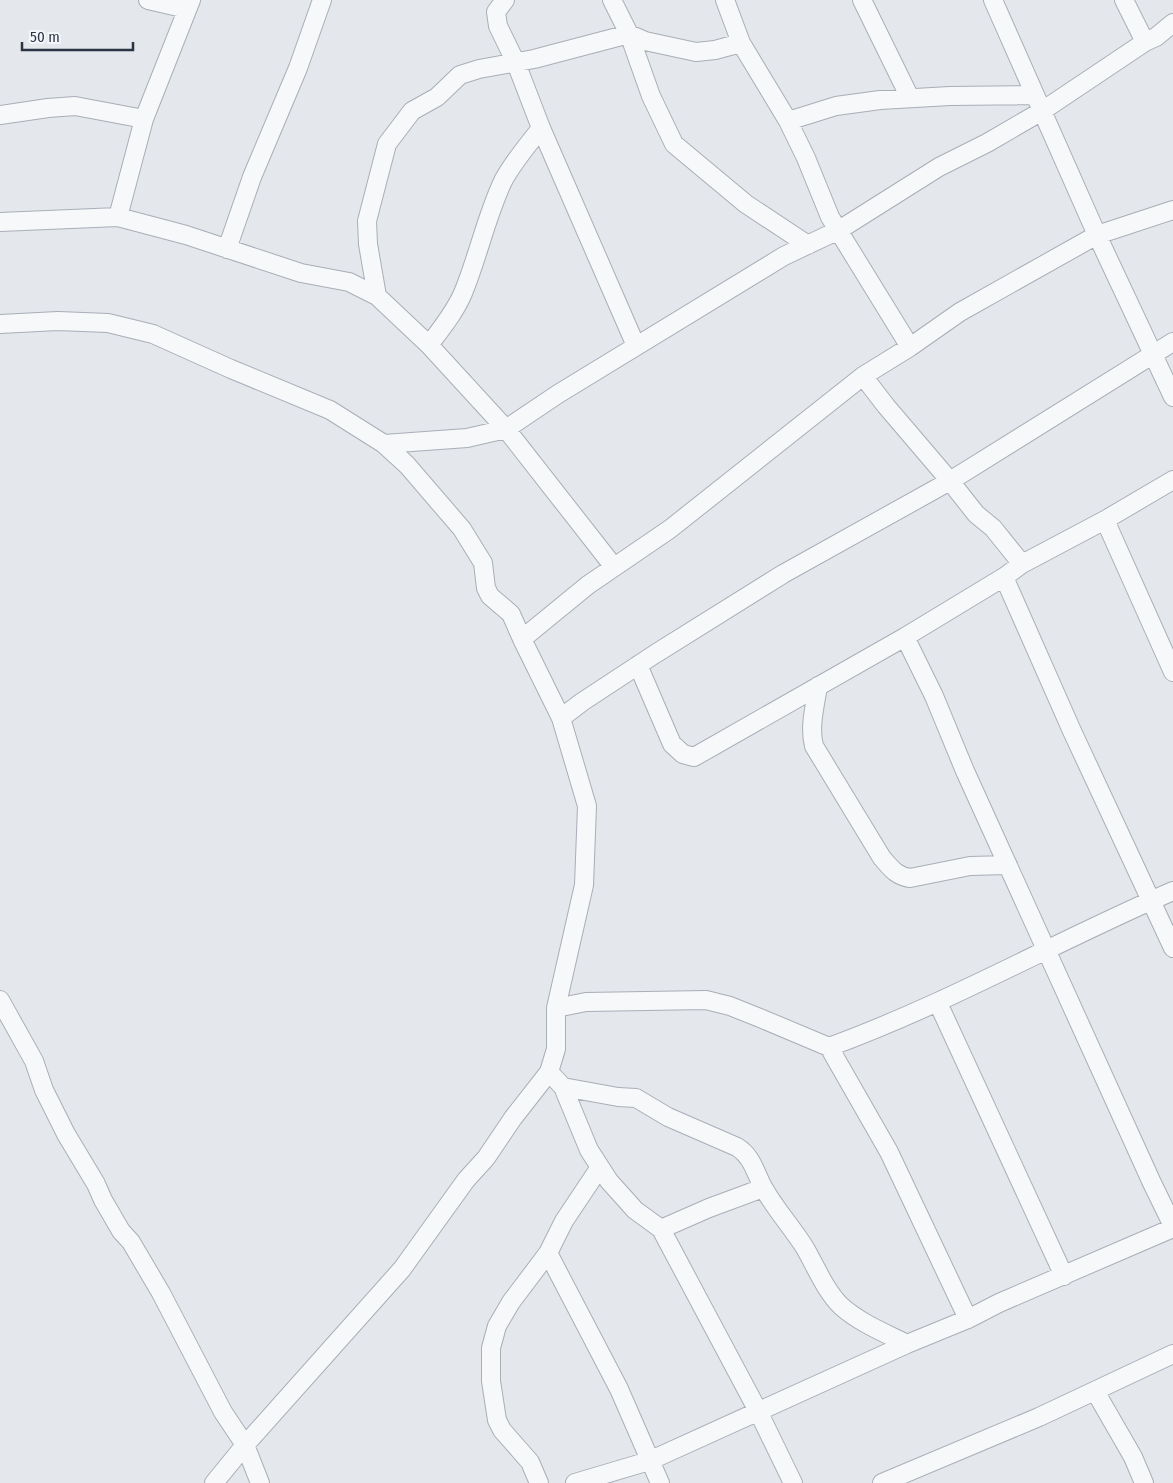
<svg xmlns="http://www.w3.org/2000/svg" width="1173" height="1483" font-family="'Fira Sans Condensed',sans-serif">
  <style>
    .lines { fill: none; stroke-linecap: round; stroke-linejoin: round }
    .street-casing { stroke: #a9aeb7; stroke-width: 20 }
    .street { stroke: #f7f8fa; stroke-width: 18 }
  </style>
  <rect width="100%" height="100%" fill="#e4e7ec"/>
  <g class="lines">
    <defs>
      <path id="street" d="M148,0l39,9
        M612,0l17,34 22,62 23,48 72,60 62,41
        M725,0l16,43 47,78 18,37 24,59 80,130
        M862,0l48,98
        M993,0l104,235 76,162
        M1145,42l11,-5 17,-14
        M0,115l48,-7 27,-2 69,13
        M788,121l48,-15 44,-6 70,-4 85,-1
        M541,128l95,218
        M118,217l26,-98 47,-119
        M0,222l118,-5 68,18 115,38 48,9 28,14 52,49 77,84 108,138
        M227,249l25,-72 46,-109 24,-68
        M377,296l-9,-52 -1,-23 20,-77 25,-33 25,-14 23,-22 19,-6 55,-10 95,-25 16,7 51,11 19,-2 26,-7
        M0,324l58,-3 50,2 45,11 78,35 99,41 54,34 23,21 55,64 21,34 3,25 4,8 21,18 11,25 39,79 26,88 -3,79 -28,123v41l-7,23 -36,46 -27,40 -20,22 -64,89 -157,176 -31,38
        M429,345c12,-16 26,-33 34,-52 15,-36 23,-76 40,-112 10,-19 25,-36 38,-53l-25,-65 -18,-37 -2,-14 9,-12
        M863,376l23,30 64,75 26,33 17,14 29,36
        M384,444l83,-6 39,-9 52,-35 226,-138 55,-26 100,-63 48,-24 55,-32 103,-69 -21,-42
        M1105,520l68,152
        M1004,577l68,154 101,217
        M905,637l29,59 31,75 187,412 21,43
        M522,639l66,-54 82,-56 193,-153 47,-29 50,-35 137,-77 76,-25
        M638,665l34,79 11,10 11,3 211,-120 99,-60 18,-13 83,-44 68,-40
        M818,686c-3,20 -9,41 -4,60l68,112c9,10 14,18 28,20l60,-12 38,-1
        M561,718l21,-16 73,-48 128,-80 167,-93 223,-139
        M0,1000l34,61 10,29 22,44 30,50 7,16 18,31 10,11 30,51 62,119 22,33 15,38
        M938,1003l126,273
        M556,1008l30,-6 120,-2 24,6 30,12 69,29 60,105 79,167
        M829,1047c118,-43 228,-106 344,-156
        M549,1072l14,15 26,63 20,31 26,29 26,19 97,182 35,72
        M563,1087l55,10 18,1 32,19 69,30c15,9 18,25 26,40 12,22 29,40 42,61 11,19 20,42 36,58 19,17 44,27 66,38
        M661,1229l48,-21 54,-20
        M548,1253l71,136 41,94
        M1095,1391l38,66 11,26
        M539,1483l-9,-21 -28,-32 -5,-10 -6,-39v-33l6,-22 14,-24 37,-49 16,-32 36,-54
        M575,1483l74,-22 258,-117 61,-25 31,-16 174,-75
        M882,1483l157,-66 134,-63"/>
    </defs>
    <!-- street casing -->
    <use href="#street" class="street-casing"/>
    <!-- street -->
    <use href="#street" class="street"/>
  </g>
  <!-- scale -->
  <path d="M22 42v8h111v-8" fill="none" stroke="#2b3445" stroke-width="2.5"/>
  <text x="30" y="42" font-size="15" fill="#2b3445" stroke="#f4f6f9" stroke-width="4" paint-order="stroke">50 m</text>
</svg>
